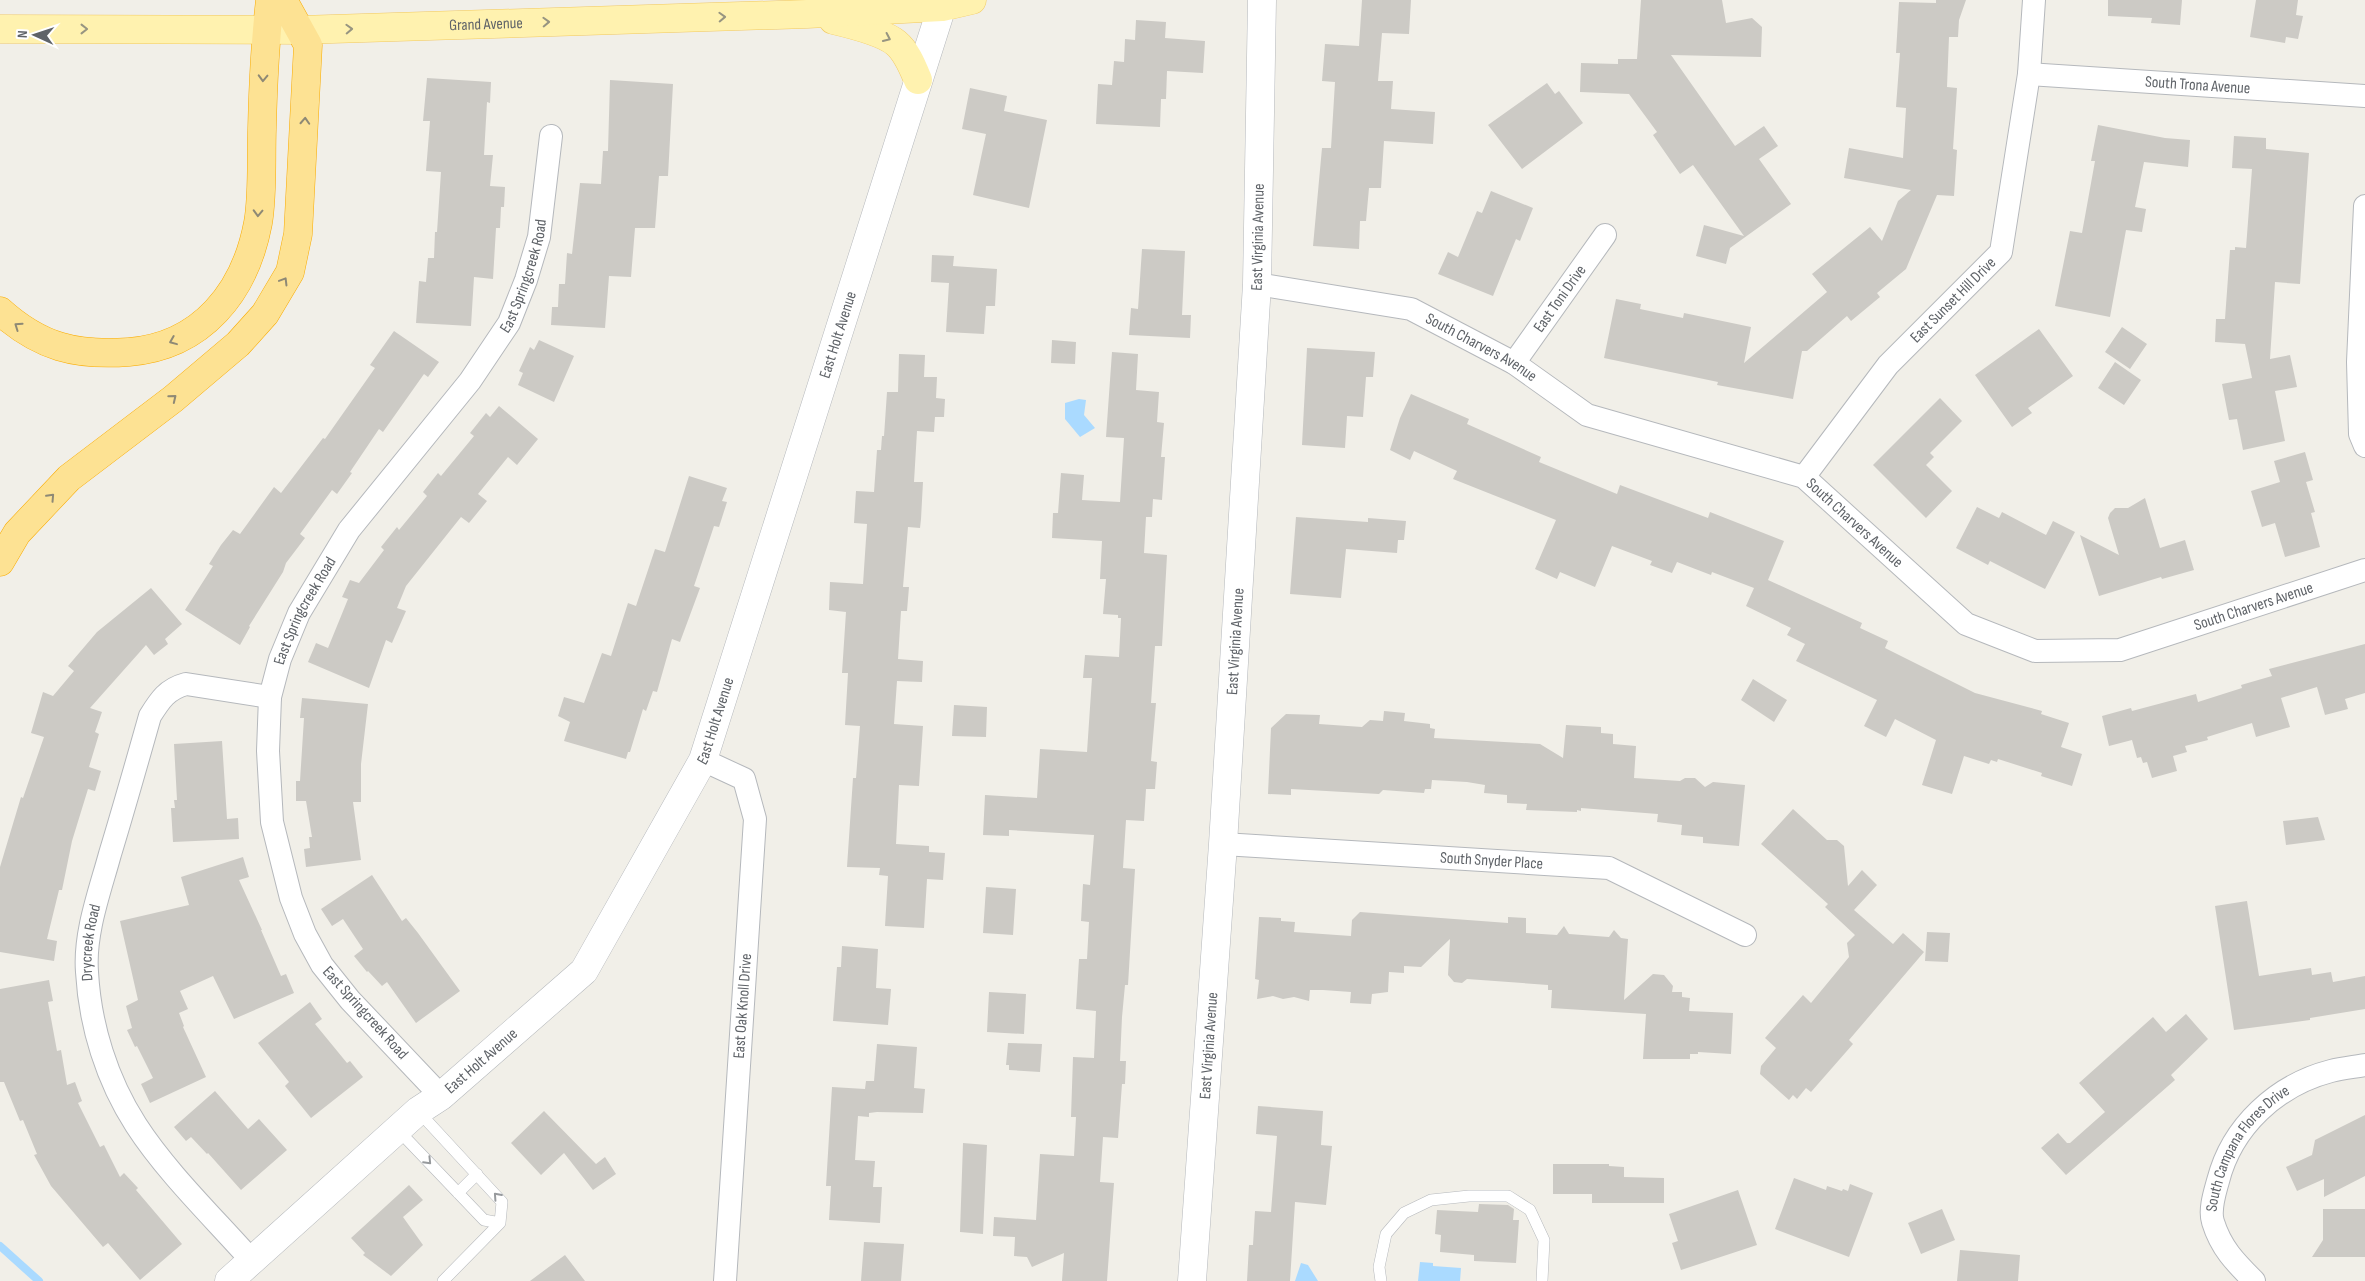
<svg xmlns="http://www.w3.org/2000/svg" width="2365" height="1281" font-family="'Sofia Sans Condensed',sans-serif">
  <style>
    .water { fill: #aadaff }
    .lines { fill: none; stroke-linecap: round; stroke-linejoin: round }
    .stream { stroke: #aadaff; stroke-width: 8 }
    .building { fill: #cccac5 }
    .service-casing { stroke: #b5b8bc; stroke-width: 12 }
    .minor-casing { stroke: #b5b8bc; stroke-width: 24 }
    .tertiary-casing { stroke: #b5b8bc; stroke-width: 29 }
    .primary-casing { stroke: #f2c960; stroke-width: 29 }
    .motorway-casing { stroke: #f9ab00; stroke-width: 29 }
    .service { stroke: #fff; stroke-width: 11 }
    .minor { stroke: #fff; stroke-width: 22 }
    .tertiary { stroke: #fff; stroke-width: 28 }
    .primary { stroke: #fff2af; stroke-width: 28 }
    .motorway { stroke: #fde293; stroke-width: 28 }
    .oneway { stroke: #979581 }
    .oneway2 { stroke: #8e8975 }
    .oneway3 { stroke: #979a9d }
    .labels { text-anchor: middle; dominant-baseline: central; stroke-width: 4; stroke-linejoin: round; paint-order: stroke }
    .street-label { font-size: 16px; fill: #5f6368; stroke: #fff }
  </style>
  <rect width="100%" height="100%" fill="#f1efe8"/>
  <!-- water -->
  <path class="water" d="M1079,399l7,1 -2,15 11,13 -15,9 -15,-18v-16z
    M1420,1262l13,1v3l28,2 -1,13h-42z
    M1301,1263l7,2 10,16h-23z"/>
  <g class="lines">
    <!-- stream -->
    <path class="stream" d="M0,1246l39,35"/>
  </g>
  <!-- building -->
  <path class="building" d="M1362,0h49l-2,34 -27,-1 -4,48h15l-2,28 44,3 -2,32 -49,-3 -3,47h-12l-3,33h-6l-1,28 -46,-3 9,-98h9l4,-66 -13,-1 3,-37 34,2z
    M1641,0h81l4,23 26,-5 10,9 -1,30 -90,-2 64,91 29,-20 14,20 -19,13 32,45 -61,44 -4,16 -30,-8 8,-31 40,11 -51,-71 -13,9 -27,-39 4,-3 -28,-38 -49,-2 1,-29 37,1v-5h19z
    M1936,0h30l-7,20 -1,17h-9l-2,50 10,1 -4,61 4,1 -3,46 -17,-1 -31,74 -29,24 3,4 -29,24 -4,-5 -40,35h-5l-9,48 -76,-14 1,-3 -114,-24 12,-59 25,5 -1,5 43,9 1,-5 67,14 -7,36 83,-71 -15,-18 58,-47 12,14 16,-40 13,-11 -67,-12 5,-30 54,10 3,-50 -10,-1 4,-54h-4l3,-51 37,1z
    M2108,0h74l-2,25 -29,-2 1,-5 -44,-2z
    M2256,0h42l-2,15 7,1 -5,23 -12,-2 -1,6 -35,-6z
    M1136,20l30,2 -1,16 40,3 -2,32 -36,-2 -1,28h-5l-1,28 -64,-3 2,-40 14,1 2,-24 10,1 1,-23 10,1z
    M427,78l64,4 -1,21 -3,-1 -3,53h9l-3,31 15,1 -1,20h-3l-1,21h-4l-3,51 -19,-2 -3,49 -55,-3 3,-42 7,1 2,-24h6l1,-26h2l4,-60 -15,-1 4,-50h-7z
    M610,80l63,4 -5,92h-9l-4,52h-20l-4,49 -22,-1 -4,52 -54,-3 1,-18h6l1,-23h6l2,-31 5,1 8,-71 21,1 2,-33h5z
    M1547,83l8,11 4,-3 24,32 -61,46 -34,-44z
    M970,88l37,8 -3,15 43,9 -18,88 -56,-13 13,-61 -24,-5z
    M2098,125l67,13 25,2 -2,27 -44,-5 -9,45 11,2 -4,23 -16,-2 -16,87 -55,-11 15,-75 12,2 13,-72h-4z
    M2234,136l32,2v11l43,4 -9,131 -25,-2 -5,77 20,-4 7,32 -22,4 10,50 -42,9 -6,-31 -8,1 -7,-36 30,-6 -7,-34 -30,-2 1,-23h9l5,-69h5v-3l11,1 6,-79 -20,-1z
    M1491,191l42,17 -13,33 -4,-2 -23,57 -55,-22 10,-22 10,5 19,-46 5,2z
    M1142,249l43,2 -3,64h9l-1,23 -61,-3 2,-27 7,1z
    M932,255l22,1 -1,10 44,3 -2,37h-9l-2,28 -38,-2 3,-49 -18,-1z
    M2122,327l25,17 -17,25 -25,-17z
    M2039,329l34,47 -45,32 4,5 -20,14 -37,-52z
    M394,331l45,31 -11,15 -4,-3 -41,58 -4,-3 -29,43 2,1 -15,21 -5,-4 -32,44 5,4 -19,25 -3,9 -34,54 1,1 -10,18 -55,-35 28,-44 -4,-2 12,-19 12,-15 7,4 34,-47 7,6 42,-55 2,1 50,-71 -5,-3z
    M539,340l35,16 -20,46 -36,-17 5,-12 -4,-2 11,-24 4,3z
    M1052,340l24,2 -1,22 -24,-1z
    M1307,348l68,4 -2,25h-7l-3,40 -16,-1 -2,32 -43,-3z
    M1112,352l26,2 -2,36 23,2 -2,30 7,1 -3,34h4l-3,43 -9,-1 -1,18h-6l-2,36 23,2 -5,91h-7l-4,57h5l-5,58 6,1 -2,27h-9l-2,32 -18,-1 -3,48 12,1 -7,116h-3l-3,32 -2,44h6l-1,23h-3l-4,54 -15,-1 -3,45 14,1 -7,98h-45l2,-28 -32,14 -5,-10 -13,-1 1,-19 -22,-1 1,-19 42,3 4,-66 34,2 2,-39h-5l2,-60 21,1 2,-47 -20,-2 3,-50h8l2,-37 -8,-1 2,-37 7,1 4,-50 -85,-5v6l-26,-1 2,-40 52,3 3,-49 47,3 5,-74h-9l2,-23 34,2 2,-39h-3v-3l-15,-1 3,-35h-6l2,-38 -50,-3 1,-25h5l3,-40 23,2 -2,25 38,2 4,-64 -18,-1z
    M899,354l26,1 -1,22h13l-1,21 9,1 -1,18h-9l-1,15 -17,-1 -3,51h9l-2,37 -1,9 -12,-1 -5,60h6l-2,24h-6l-3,48 25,2 -1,21 -25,-1 -3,43 29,2 -4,60 -20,-1 -3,59 33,2v6l16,1 -2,27 -16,-1 -3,49 -39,-2 3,-50 -9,-1 1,-7 -33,-1 6,-89h3l4,-52 -15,-1 3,-52h-6l4,-61 -17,-2 1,-28 33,2 4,-60 -13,-1 2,-32 18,1 3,-42h4l1,-14h2l3,-44h11z
    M2115,362l26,18 -17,25 -26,-17z
    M1411,394l58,25 -2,5 74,33 -2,5 78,32 3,-9 88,33 2,-6 74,29 -16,39 94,43 -2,5 28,13 -3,7 90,45 67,18 -1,3 28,9 -8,24 21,7 -10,32 -31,-10 1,-3 -44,-14 -1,3 -6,-2 -2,4 -25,-8 -12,38 -30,-9 14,-45 -41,-21 -9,18 -22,-11 13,-26 -81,-39 9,-17 -18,-9 4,-7 -45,-22 8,-18 -42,-16 -1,3 -34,-13 -5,11 -22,-8 2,-4 -40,-15 -17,41 -35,-15 -3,7 -22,-10 21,-49 -103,-41 4,-8 -43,-20 -4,9 -20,-10 10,-32z
    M1940,398l22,23 -32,32 4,4 -8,8 26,26 -26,27 -53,-53z
    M499,406l39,33 -21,26 -9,-8 -30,37 9,7 -18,22 -8,-6 -55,69 -9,22 9,3 -14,32 -6,-3 -17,48 -61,-26 8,-19 12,5 20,-49 -6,-2 8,-17 9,3 25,-33 -3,-3 16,-20 2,3 28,-34 -4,-4 15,-19 3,3 33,-40 -4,-3 16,-20 4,4z
    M2305,452l8,28 -7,2 9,30 -4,1 9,34 -35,10 -10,-34 -13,4 -11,-36 29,-9 -6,-21z
    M689,476l38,12 -5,13 5,1 -8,25 -5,-1 -20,60 6,2 -20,54 -8,-3 -15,53 -4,-1 -7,20 -3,-2 -13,43h-2l-2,7 -62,-18 6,-19 -12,-6 6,-19 20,6 18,-50 9,3 17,-53 8,3 19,-57 10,3z
    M2145,498l15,50 25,-8 9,30 -32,9 -1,-2 -62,19 -19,-61 39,20 -11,-37 2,-5 5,-5h13z
    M1977,507l22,11 3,-6 44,23 7,-14 22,11 -30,57 -55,-28 -2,4 -32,-17z
    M1296,517l72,5v-4l38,3 -2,19h-6l-1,13 -51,-4 -5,49 -51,-4z
    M151,588l31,36 -17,15 3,5 -14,11 -8,-10 -56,63 12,4 -7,20 4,2 -10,33 12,4 -6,20 -7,-2 -16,52 -10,49h-3l-12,49 10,2 -3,20 -54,-9v-85l21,-70 2,1 21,-61 -13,-4 12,-41 10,4 21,-25 -6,-5 29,-34z
    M2365,644v49l-20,6 3,10 -23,6 -8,-28 -36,11 9,29 -34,10 -4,-14 -45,14 1,3 -23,6 2,6 -14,4 4,15 -25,7 -5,-16 -4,1 -2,-6 -4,1 -5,-18 -23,6 -7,-30 29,-8 1,3 64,-17 2,8 44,-14 -1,-3 31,-9 -3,-7z
    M1753,679l34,21 -13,22 -33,-22z
    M302,698l66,6 -7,60v38h-8l8,58 -55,7 -2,-18 6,-1 -1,-11h3l-6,-36h-10v-20h4l4,-63h-4z
    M954,705l33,2 -1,30 -34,-1z
    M1384,711l21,2 -1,8 26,3v4l5,1 -1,9 106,6 23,14 3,-33 35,2v6l12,1v10l23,2 -2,32 46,3 5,-3h10l10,9 8,-5 32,3 -6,61 -36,-3v-6l-22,-2 1,-10 -25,-3 1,-8 -77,-6v3l-4,-1v2l-51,-2 1,-6 -20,-1v-8l-23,-2 1,-8 -18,-3 -35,-2 -1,9h-6l-1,4 -41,-3 -4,4 -88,-5v6l-23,-1 3,-66 15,-14 34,1 -1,9 43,3 8,-7 13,1z
    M222,741l5,78 11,-1 1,21 -66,3 -2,-34h4l-1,-8h3l-3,-56z
    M1793,809l34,31h10l7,6 4,40 14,-16 15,15 -23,25 39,34 10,-11 21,19 -75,88 4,4 -42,48 -5,-4 -9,11 -4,-4 -4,5 -29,-26 1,-8 15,-18 -11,-10 38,-43 8,8 38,-46 -2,-14 8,-8 -30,-28 3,-3 -67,-60z
    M2318,817l7,23 -39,5 -3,-24z
    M243,857l6,20 -10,3 23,50h-1l20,46 5,-2 8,19 -60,26 -21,-43 -33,15 8,18 -9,4 5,13 -1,1 23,50 -56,26 -9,-19 12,-6 -16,-32 -2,1 -8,-17 5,-2 -6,-22 12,-6 -18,-79 69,-16 -8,-28z
    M372,875l30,46 4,-3 12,15 42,58 -44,32 -29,-41 -5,4 -14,-15 -1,1 -13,-16 9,-7 -20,-30 -11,7 -11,-17z
    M986,887l30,2 -3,46 -30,-2z
    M2247,901l12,75 52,-8 1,7 19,-3 2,10 32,-6v33l-55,9v2l-76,10 -19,-124z
    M1360,912l148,11v-6l18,1v15l31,2 7,-9 5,8 40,3 5,-7 7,8 7,1 -4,61 29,-26 11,1 9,11 -1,6h10v5l8,1 -1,13 44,2 -2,41 -33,-2v2h-8v5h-47l3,-45 -95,-6 1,-18h-4v-5l-81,-6 -5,4 -8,-1 -6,-7 2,-36 -29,28 -17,-1v7l-15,-1 -1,20 -16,2 -1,10 -21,-1 1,-11 -28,-2h-13l-1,11 -15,-4 -11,2 -10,-3 -16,3 2,-19 -4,-1 4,-62 22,1v3l14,1 -1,10 57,4 1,-16z
    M1927,932l23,1 -2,29 -23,-1z
    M842,946l36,3 -2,39 15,1 -3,36 -55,-4 4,-54h4z
    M49,980l4,21 -5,1 9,49 4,-1 6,35 8,-3 7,19 -4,2 22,44 4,-2 16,32 4,-4 14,15 -2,2 46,54 -42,36 -32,-37 -5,4 -52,-61 -17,-31 3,-1 -14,-34 -3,1 -16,-39h-4v-93z
    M989,992l37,2 -2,40 -37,-2z
    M310,1002l12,17 -7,5 32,39 3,-2 13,16 -52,41 -26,-32 4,-4 -31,-39z
    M2186,1014l22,25 -37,36 4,5 -109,95 -25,-27 17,-15 9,10h3l35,-31 -26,-29 74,-66 13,15z
    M1008,1043l34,1 -2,28 -31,-2v-5h-3z
    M877,1044l40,3 -3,41 11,1 -2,24 -46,-1 -8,1v4l-11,-1 -3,44 20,1 -2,26h9l-2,36 -51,-3 2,-34h-5l6,-99 33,2 1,-8h8z
    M215,1091l33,38 11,-10 28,31 -46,40 -33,-37 -1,1 -16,-17 -5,4 -12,-14z
    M1258,1106l65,5 -2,34 11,1 -6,59 -31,-3 -5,79h-43l2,-36h4l2,-34 16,1 6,-76 -21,-2z
    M544,1111l52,53 9,-7 11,17 -23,16 -29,-37 -23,22 -30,-32z
    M2365,1115v61l-41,21v-18l-27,12 -11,-24 26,-12 3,-15z
    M963,1143l24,2 -4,89 -23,-2z
    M1553,1164h56v2l15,1v10l40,1v25h-72v-9h-39z
    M1794,1178l32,12 1,-4 15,5 1,-2 5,2 2,-7 23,9 -24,64 -74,-28z
    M409,1185l14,15 -20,17 20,28 -32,31 -28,-21 2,-2 -14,-15z
    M1738,1190l19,55 -76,25 -9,-27 6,-2 -9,-27z
    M1479,1204l29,1 6,4 -1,11h6l-3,43 -42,-2v-6l-34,-3 1,-17 -6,-1 2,-24 41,2z
    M1942,1209l13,31 -34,14 -13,-31z
    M2323,1209h42v48h-53l11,-17z
    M864,1242l40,2 -3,37h-40z
    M1960,1250l60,5 -2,26h-61z
    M565,1255l20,26h-55z"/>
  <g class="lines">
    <defs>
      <path id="service" d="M418,1111l84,91 -2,21 -57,58
        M398,1130l86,90 16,3
        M458,1193l19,-19
        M1381,1281l-2,-14 7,-33 18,-21 27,-13 38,-4h39l22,14 14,30 -2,41"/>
      <g id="minor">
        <path id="s1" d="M2029,74l336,22"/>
        <path d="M2365,206l-7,156 2,72 5,12"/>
        <path id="s2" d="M1257,284l154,25 103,54 73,52 217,62 162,147 69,27 85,-1 245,-80"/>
        <path id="s3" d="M1514,363l91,-128"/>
        <path id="s4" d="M1804,477l84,-112 113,-113 28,-178 5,-74"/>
        <path d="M703,760l41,19 11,40 -30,462"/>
        <path id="s5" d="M1223,844l386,24 136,67"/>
        <path id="s6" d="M441,1096l-91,-96 -28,-35 -17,-31 -14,-36 -19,-76 -4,-71 2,-54 10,-38 19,-46 50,-83 121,-149 39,-58 17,-43 13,-43 12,-101"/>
        <path id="s7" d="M252,1261c-38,-43 -85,-88 -116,-136 -29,-45 -46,-99 -49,-153 -3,-39 13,-81 23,-118 14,-46 27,-92 40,-138 10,-16 17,-27 36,-32l84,13"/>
        <path id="s8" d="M2254,1281c-19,-19 -33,-33 -41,-59 -4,-12 2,-30 5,-41 14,-55 59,-96 113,-110 11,-3 23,-4 34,-6"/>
      </g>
      <g id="tertiary">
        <path id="s9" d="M229,1281l189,-170 23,-15 143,-125 119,-211 241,-760"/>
        <path id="s10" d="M1192,1281l31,-437 34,-560 5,-284"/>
      </g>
      <g id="primary">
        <path d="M833,20c17,4 50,12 63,23 11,9 17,25 22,37"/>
        <path id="s11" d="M0,29l300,1 507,-16 135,-7 30,-7"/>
      </g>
      <path id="motorway" d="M0,311c40,36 76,45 129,41 73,-6 116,-60 129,-129 5,-27 3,-65 4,-94 1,-44 3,-86 8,-129
        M0,562l17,-29 52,-55 104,-79 65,-55 27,-30 25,-42 8,-38 10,-189 -25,-45"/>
    </defs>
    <!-- service casing -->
    <use href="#service" class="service-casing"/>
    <!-- minor casing -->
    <use href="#minor" class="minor-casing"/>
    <!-- tertiary casing -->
    <use href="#tertiary" class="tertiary-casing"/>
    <!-- primary casing -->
    <use href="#primary" class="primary-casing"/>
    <!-- motorway casing -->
    <use href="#motorway" class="motorway-casing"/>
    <!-- service -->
    <use href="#service" class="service"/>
    <!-- minor -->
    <use href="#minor" class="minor"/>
    <!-- tertiary -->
    <use href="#tertiary" class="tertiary"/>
    <!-- primary -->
    <use href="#primary" class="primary"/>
    <!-- motorway -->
    <use href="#motorway" class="motorway"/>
  </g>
  <!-- one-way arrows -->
  <defs><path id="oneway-chevron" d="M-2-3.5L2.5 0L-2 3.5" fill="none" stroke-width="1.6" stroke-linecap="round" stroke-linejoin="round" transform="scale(1.25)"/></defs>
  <g class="oneway">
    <use href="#oneway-chevron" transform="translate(722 17) rotate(-2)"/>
    <use href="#oneway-chevron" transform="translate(546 22) rotate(-2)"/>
    <use href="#oneway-chevron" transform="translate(84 29)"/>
    <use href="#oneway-chevron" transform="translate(349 29) rotate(-2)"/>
    <use href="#oneway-chevron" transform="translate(887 38) rotate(25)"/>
  </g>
  <g class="oneway2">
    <use href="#oneway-chevron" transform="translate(263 78) rotate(92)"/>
    <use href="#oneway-chevron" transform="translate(305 121) rotate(-87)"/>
    <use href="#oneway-chevron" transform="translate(258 213) rotate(92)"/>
    <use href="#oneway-chevron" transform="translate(284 281) rotate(-59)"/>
    <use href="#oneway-chevron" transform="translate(18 326) rotate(-145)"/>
    <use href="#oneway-chevron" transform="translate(173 341) rotate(158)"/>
    <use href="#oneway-chevron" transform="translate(173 398) rotate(-39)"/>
    <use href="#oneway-chevron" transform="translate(51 497) rotate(-47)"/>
  </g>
  <g class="oneway3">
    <use href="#oneway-chevron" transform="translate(428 1161) rotate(46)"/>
    <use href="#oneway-chevron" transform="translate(497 1196) rotate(-132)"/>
  </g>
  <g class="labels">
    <!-- street labels -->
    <g class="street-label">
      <text stroke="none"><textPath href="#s11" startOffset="486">Grand Avenue</textPath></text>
      <text stroke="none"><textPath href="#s1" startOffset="169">South Trona Avenue</textPath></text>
      <text stroke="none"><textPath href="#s10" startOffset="1046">East Virginia Avenue</textPath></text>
      <text stroke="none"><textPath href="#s6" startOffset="952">East Springcreek Road</textPath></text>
      <text stroke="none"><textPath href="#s3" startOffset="79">East Toni Drive</textPath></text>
      <text stroke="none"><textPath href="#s4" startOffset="232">East Sunset Hill Drive</textPath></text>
      <text stroke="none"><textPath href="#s9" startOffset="1160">East Holt Avenue</textPath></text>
      <text stroke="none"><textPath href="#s2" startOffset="236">South Charvers Avenue</textPath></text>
      <text stroke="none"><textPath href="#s2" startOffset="656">South Charvers Avenue</textPath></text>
      <text stroke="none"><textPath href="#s2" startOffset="1106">South Charvers Avenue</textPath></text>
      <text stroke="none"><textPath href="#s6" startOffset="548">East Springcreek Road</textPath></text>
      <text stroke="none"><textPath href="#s10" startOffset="641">East Virginia Avenue</textPath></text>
      <text stroke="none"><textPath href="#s9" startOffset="755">East Holt Avenue</textPath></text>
      <text stroke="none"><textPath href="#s5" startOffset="269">South Snyder Place</textPath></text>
      <text stroke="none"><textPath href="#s7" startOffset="371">Drycreek Road</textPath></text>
      <text transform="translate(743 1006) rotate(-86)">East Oak Knoll Drive</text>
      <text transform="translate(365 1013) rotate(48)">East Springcreek Road</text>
      <text stroke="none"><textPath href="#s10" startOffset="236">East Virginia Avenue</textPath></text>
      <text stroke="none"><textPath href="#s9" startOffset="335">East Holt Avenue</textPath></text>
      <text stroke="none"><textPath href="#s8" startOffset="158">South Campana Flores Drive</textPath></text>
    </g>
  </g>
  <!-- north arrow -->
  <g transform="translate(35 35) rotate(273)" stroke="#ffffff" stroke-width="4" paint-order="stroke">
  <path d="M0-4L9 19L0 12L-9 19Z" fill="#5f6368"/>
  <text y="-8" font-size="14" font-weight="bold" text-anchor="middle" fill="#5f6368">N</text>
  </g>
</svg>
